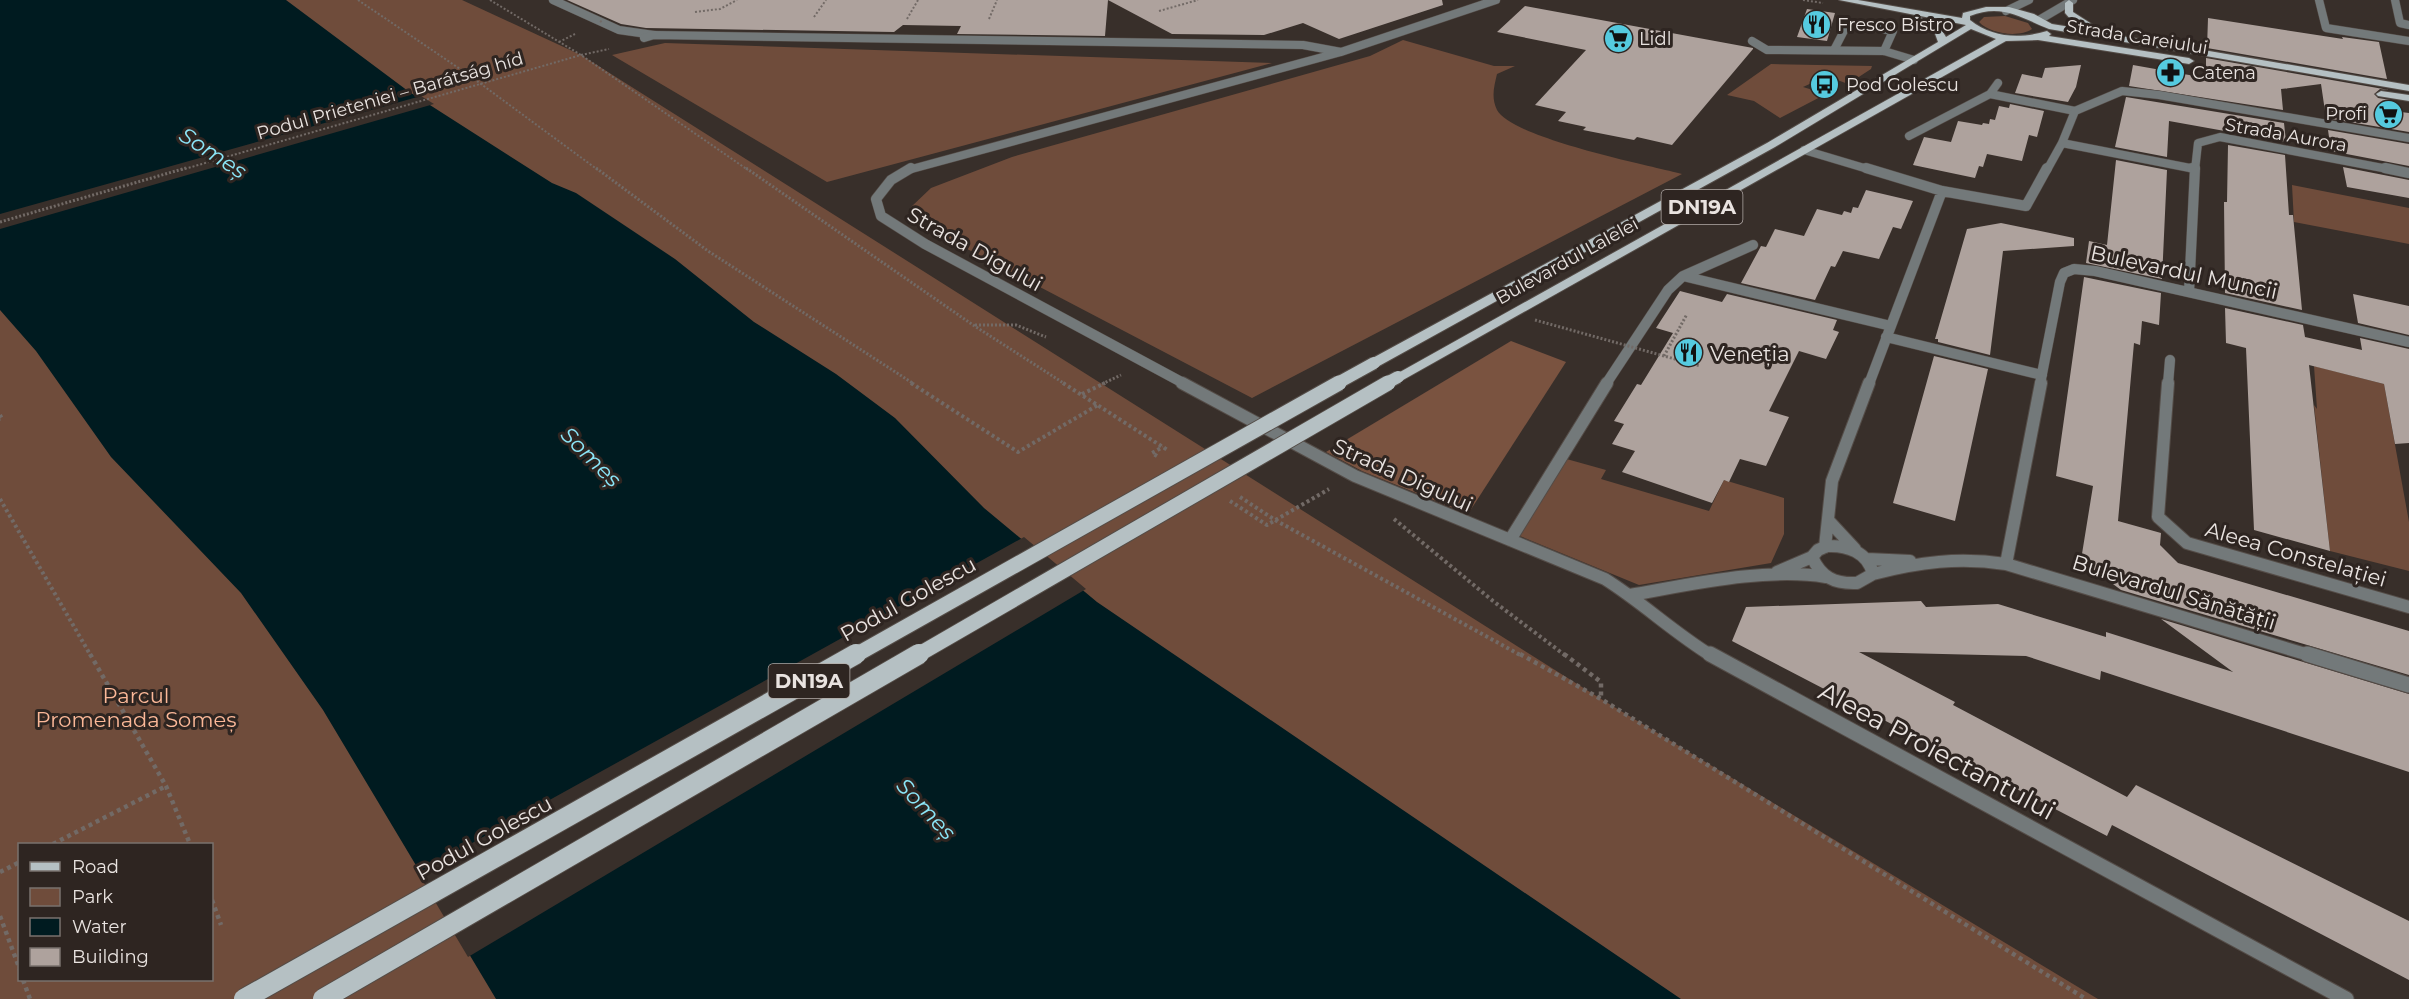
<svg xmlns="http://www.w3.org/2000/svg" width="2409" height="999" font-family="Montserrat,sans-serif">
  <style>
    .green { fill: #6f4c3b; fill-rule: evenodd }
    .forest { fill: #7a5340 }
    .water { fill: #001b20 }
    .pier { fill: #382f2a }
    .building { fill: #aea29d }
    .lines { fill: none; stroke-linecap: round; stroke-linejoin: round }
    .service-casing { stroke: #544c47; stroke-width: 9 }
    .minor-far3-casing { stroke: #544c47; stroke-width: 9 }
    .minor-far2-casing { stroke: #544c47; stroke-width: 11 }
    .minor-far1-casing { stroke: #544c47; stroke-width: 14 }
    .minor-casing { stroke: #544c47; stroke-width: 17 }
    .tertiary-casing { stroke: #544c47; stroke-width: 9 }
    .primary-casing { stroke: #544c47; stroke-width: 2 }
    .path-far3 { stroke: #726a66; stroke-width: 2; stroke-dasharray: 2 2; stroke-linecap: butt }
    .path-far2 { stroke: #726a66; stroke-width: 3; stroke-dasharray: 2 2; stroke-linecap: butt }
    .path-far1 { stroke: #726a66; stroke-width: 4; stroke-dasharray: 3 3; stroke-linecap: butt }
    .path { stroke: #726a66; stroke-width: 4.5; stroke-dasharray: 4 4; stroke-linecap: butt }
    .service { stroke: #73797a; stroke-width: 8 }
    .minor-far3 { stroke: #73797a; stroke-width: 8 }
    .minor-far2 { stroke: #73797a; stroke-width: 10 }
    .minor-far1 { stroke: #73797a; stroke-width: 12 }
    .minor { stroke: #73797a; stroke-width: 15 }
    .tertiary { stroke: #73797a; stroke-width: 8 }
    .primary { fill: #b5c0c3; fill-rule: evenodd }
    .primary-bridge-far2-casing { stroke: #544c47; stroke-width: 14; stroke-linecap: butt }
    .primary-bridge-far1-casing { stroke: #544c47; stroke-width: 17; stroke-linecap: butt }
    .primary-bridge-casing { stroke: #544c47; stroke-width: 22; stroke-linecap: butt }
    .path-bridge-far1 { stroke: #726a66; stroke-width: 2; stroke-dasharray: 2 2; stroke-linecap: butt }
    .path-bridge { stroke: #726a66; stroke-width: 3; stroke-dasharray: 2 2; stroke-linecap: butt }
    .primary-bridge-far2 { stroke: #b5c0c3; stroke-width: 12 }
    .primary-bridge-far1 { stroke: #b5c0c3; stroke-width: 15 }
    .primary-bridge { stroke: #b5c0c3; stroke-width: 20 }
    .labels { text-anchor: middle; dominant-baseline: central; stroke-width: 6; stroke-linejoin: round; paint-order: stroke }
    .far-poi-label { font-size: 18px; fill: #e9e3e0; stroke: #2e2521; text-anchor: start }
    .far-street-label { font-size: 18px; fill: #e9e3e0; stroke: #2e2521 }
    .shield { fill: #2e2521; stroke: #b1aaa7; stroke-width: 1.5 }
    .shield-label { font-size: 20px; font-weight: bold; fill: #e9e3e0 }
    .street-label { font-size: 21px; fill: #e9e3e0; stroke: #2e2521 }
    .poi-label { font-size: 21px; fill: #e9e3e0; stroke: #2e2521; text-anchor: start }
    .park-label { font-size: 21px; fill: #fbb898; stroke: #2e2521 }
    .water-label { font-size: 22px; font-style: italic; fill: #8be6f8; stroke: #2e2521 }
    .near-street-label { font-size: 26px; fill: #e9e3e0; stroke: #2e2521 }
  </style>
  <rect width="100%" height="100%" fill="#382f2a"/>
  <!-- green -->
  <path class="green" d="M0,0h462l119,55 1020,644 497,300h-2098zM20,844h192v136h-192z
    M2005,16l23,7 4,6c-13,9 -42,5 -53,-7l5,-5z
    M1403,40l91,26h21l-18,8c-3,13 -6,23 0,36 15,28 150,55 185,64l-430,224 -302,-158 -40,-32 21,-20 81,-31 358,-101z
    M665,43l607,20 -445,119 -215,-127z
    M1771,64l101,2 -1,3 -23,15 -21,-8 -24,11 23,7 -46,24 -26,-17 -27,-6z
    M2292,185l117,23v36l-115,-22z
    M2314,366l70,18 25,138v49l-79,-20 -16,-146 3,4z
    M1563,458l43,12 -5,9 108,32 15,-31 60,18v36l-13,29 -132,22 -124,-51z"/>
  <!-- forest -->
  <path class="forest" d="M1511,341l55,21 -98,152 -106,-43 -36,-19z"/>
  <!-- water -->
  <path class="water" d="M0,0h286l122,91 144,92 24,10 99,66 79,63 82,52 59,44 89,90 113,94 584,397h-1185l-173,-289 -82,-117 -130,-136 -75,-106 -36,-41z"/>
  <!-- pier -->
  <path class="pier" d="M421,96l13,8 -434,125v-15z
    M1024,537l62,52 -618,368 -50,-84z"/>
  <!-- building -->
  <path class="building" d="M567,0h875l1,5 -104,34 -36,-16 -39,12 -92,-1 -64,-34 -3,36 -148,-2 4,-8 -58,-1 -9,7 -248,-4 -25,-4z
    M1525,6l228,42v1l-81,96 -35,-8 -3,3 -51,-10 3,-3 -28,-6 8,-9 -31,-7 51,-55 -89,-18z
    M1807,9l28,4 -8,28 -30,-4z
    M2208,18l135,21 -1,-2 37,5 8,37 -180,-31z
    M2206,58l183,32 -9,-1 -6,5 4,4 13,2 2,11 16,2v19l-83,-14 -5,-34 -40,5 2,21 -154,-24 4,-21 73,13z
    M2081,65l-5,22 -8,15 -53,-9 7,-19 20,4 3,-10z
    M2126,97l158,26 2,19 -117,-21 -2,36 -52,-10z
    M2010,104l34,7 -7,26 -8,-2 -7,26 -35,-7 -4,13 -4,-1 -4,12 -62,-13 11,-28 27,5 7,-21 24,4 1,-2 6,1 1,-5 5,1 4,-14 10,2z
    M2328,130l81,14v22l-78,-15z
    M2228,145l57,10 4,60h4l9,95 -77,-17 -1,-91h3z
    M2116,160l51,10 -5,109 -76,-16 3,-22 18,4z
    M2343,167l66,13v18l-62,-11z
    M1866,190l47,11 -12,28 -8,-2 -14,32 -36,-8 -8,16 -4,-1 -16,34 -74,-17 20,-37 5,1 9,-18 29,7 13,-27 25,6 2,-4 7,2 2,-6 5,1z
    M2001,223l73,15v8l-71,5 -13,104 -52,-13v-3h-3l32,-110z
    M2084,277l77,16 -2,32 -17,-4 -2,24 -6,-2 -16,178 43,12 -1,12 18,18 231,68v44l-288,-85 -40,-30 12,-74 -37,-10z
    M1680,291l42,11 5,-8 110,26 -4,10 6,2 -13,27 -27,-8 -30,60 20,6 -23,49 -26,-7 -11,23 -5,-2 -12,23 -90,-31 13,-21 -23,-7 12,-20 -10,-3 23,-37 4,1 32,-52 -17,-5z
    M2353,294l56,12v29l-51,-12z
    M2225,308l78,17 2,12 57,13 -2,-12 49,11v94l-14,1 -11,-60 -75,-19 21,186 -76,-21 -8,-182 -20,-5z
    M1934,356l54,13 -33,152 -62,-18z
    M1921,601l5,6 72,-3 108,33v-5l127,40 -72,-53 248,75v78l-308,-101 -1,9 -74,-24 -167,-4 96,50 -2,3 174,92 9,-12 273,136v59l-297,-155 -5,11 -375,-195 14,-34z"/>
  <g class="lines">
    <defs>
      <path id="service" d="M553,0l66,30 35,5
        M2395,0l5,23 9,2
        M1752,41l15,9 117,1 30,9
        M1834,50l14,-27 45,8 -9,20
        M1990,94l85,17
        M1909,136l81,-42 8,-11"/>
      <path id="minor-far3" d="M2319,0l7,28 83,13
        M644,38l10,-3 649,10 38,7 155,-52
        M2062,143l133,26
        M1804,150l67,20
        M908,170l433,-118
        M2047,170l15,-27 13,-32 47,-20 37,4 250,43
        M2195,170l3,-27 22,-6 173,33"/>
      <path id="minor-far2" d="M911,168l-20,12 -15,19 5,17 44,28 260,140
        M1866,168l76,23 84,15 21,-38
        M2192,168l3,1
        M2385,168l24,5
        M1683,276l208,50
        M2189,292l6,-124
        M1886,337l156,38
        M1606,384l62,-94 15,-14 70,-31
        M1869,384l73,-193
        M2040,384l20,-102 4,-9 10,-4 21,2 314,71
        M2168,384l2,-24"/>
      <path id="minor-far1" d="M1182,383l173,93 250,103c38,24 68,53 107,77
        M2168,383l-10,134 29,26 222,64
        M1828,520l27,29
        M1510,540l97,-157
        M1827,546c20,-1 41,6 46,28l-16,9c-23,1 -36,-6 -45,-26l6,-7z
        M1825,547l7,-66 37,-98
        M1867,559l43,2
        M2006,564l35,-181
        M1777,572l35,-15
        M1873,574c46,-12 86,-17 133,-10l306,92
        M1630,595c59,-10 136,-28 196,-18"/>
      <path id="minor" d="M1710,654l636,345
        M2307,654l102,31"/>
      <path id="tertiary" d="M2006,11l23,-11
        M2039,20l34,-20"/>
      <path id="primary" d="M1839,0h19l104,18 1,-5 23,-6h23l25,7 18,10 37,6 -17,-9 -7,-8v-10l4,-3 4,3v9l25,16v4l311,53v6l-360,-62c-28,-11 -47,-26 -79,-13v4c23,18 50,19 77,11l4,3 -2,2 140,22 5,3 -5,3 -151,-24 -32,1 -603,339 -5,1 -7,-4 605,-338 -25,-10 -196,118 -396,219h-10l-2,-3 2,-3 398,-217 171,-101 -4,-11 -21,-10v-4c14,-1 27,8 33,20l20,-12z
        M2381,91l28,4v6l-31,-5 -2,-2z"/>
    </defs>
    <!-- service casing -->
    <use href="#service" class="service-casing"/>
    <!-- minor-far3 casing -->
    <use href="#minor-far3" class="minor-far3-casing"/>
    <!-- minor-far2 casing -->
    <use href="#minor-far2" class="minor-far2-casing"/>
    <!-- minor-far1 casing -->
    <use href="#minor-far1" class="minor-far1-casing"/>
    <!-- minor casing -->
    <use href="#minor" class="minor-casing"/>
    <!-- tertiary casing -->
    <use href="#tertiary" class="tertiary-casing"/>
    <!-- primary casing -->
    <use href="#primary" class="primary-casing"/>
    <!-- path-far3 -->
    <path class="path-far3" d="M358,0l108,73 132,97
      M490,0l91,55 167,115
      M1803,0l20,3
      M1159,11l39,-11
      M695,12l25,-3 17,-9
      M814,17l12,-17
      M907,19l11,-19
      M989,19l8,-19
      M559,42l16,-8
      M581,55l28,-6"/>
    <!-- path-far2 -->
    <path class="path-far2" d="M596,168l112,83 206,133
      M746,168l227,157 92,59
      M975,325h41l30,12
      M1664,356l23,-42
      M1102,384l19,-9"/>
    <!-- path-far1 -->
    <path class="path-far1" d="M911,383l107,69 80,-47
      M1063,383l106,68
      M1082,394l23,-11
      M0,415l2,4h-2
      M1157,456l-5,-3 11,-6
      M1240,497l35,23 247,136
      M0,499l91,157
      M1230,501l37,24 62,-36
      M1394,519l99,82 73,55"/>
    <!-- path -->
    <path class="path" d="M90,654l76,132 24,58
      M1520,654l81,45 485,300
      M1564,654l37,28v17
      M53,844l113,-58
      M0,872l20,-10
      M212,900l9,25
      M0,916l20,54
      M23,980l7,19"/>
    <!-- service -->
    <use href="#service" class="service"/>
    <!-- minor-far3 -->
    <use href="#minor-far3" class="minor-far3"/>
    <!-- minor-far2 -->
    <use href="#minor-far2" class="minor-far2"/>
    <!-- minor-far1 -->
    <use href="#minor-far1" class="minor-far1"/>
    <!-- minor -->
    <use href="#minor" class="minor"/>
    <!-- tertiary -->
    <use href="#tertiary" class="tertiary"/>
    <!-- primary -->
    <use href="#primary" class="primary"/>
    <defs>
      <path id="primary-bridge-far2" d="M1336,384l38,-21
        M1385,384l13,-7"/>
      <path id="primary-bridge-far1" d="M854,656l485,-273
        M916,656l472,-273"/>
      <path id="primary-bridge" d="M244,999l612,-345
        M323,999l596,-345"/>
    </defs>
    <!-- primary-bridge-far2 casing -->
    <use href="#primary-bridge-far2" class="primary-bridge-far2-casing"/>
    <!-- primary-bridge-far1 casing -->
    <use href="#primary-bridge-far1" class="primary-bridge-far1-casing"/>
    <!-- primary-bridge casing -->
    <use href="#primary-bridge" class="primary-bridge-casing"/>
    <!-- path-bridge-far1 -->
    <path class="path-bridge-far1" d="M600,22l3,-2
      M181,170l400,-115"/>
    <!-- path-bridge -->
    <path class="path-bridge" d="M0,222l186,-54
      M1535,320l165,46"/>
    <!-- primary-bridge-far2 -->
    <use href="#primary-bridge-far2" class="primary-bridge-far2"/>
    <!-- primary-bridge-far1 -->
    <use href="#primary-bridge-far1" class="primary-bridge-far1"/>
    <!-- primary-bridge -->
    <use href="#primary-bridge" class="primary-bridge"/>
  </g>
  <!-- icons -->
  <defs>
    <symbol id="restaurant-disc" viewBox="-11 -11 22 22"><circle r="9.5" fill="#55cadf" stroke="#2e2521"/><path d="M-5-6h1v4h1v-4h1v4h1v-4h1v5L-1.5 .5V6h-2V.5L-5-1ZM5-6V6H3V1.5H1.5Q1.5-4 5-6Z" fill="#111"/></symbol>
    <symbol id="supermarket-disc" viewBox="-11 -11 22 22"><circle r="9.5" fill="#55cadf" stroke="#2e2521"/><path d="M-6-5.5h2.5l.6 2H6L4.5 2H-2.5L-4.4-4H-6ZM-1.5 3.2a1.3 1.3 0 1 0 .1 0ZM3 3.2a1.3 1.3 0 1 0 .1 0Z" fill="#111"/></symbol>
    <symbol id="pharmacy-disc" viewBox="-11 -11 22 22"><circle r="9.5" fill="#55cadf" stroke="#2e2521"/><path d="M-2-6h4v4h4v4h-4v4h-4v-4h-4v-4h4Z" fill="#111"/></symbol>
    <symbol id="bus-disc" viewBox="-11 -11 22 22"><circle r="9.5" fill="#55cadf" stroke="#2e2521"/><path d="M-5-6H5V4H4V6H2V4H-2V6H-4V4H-5ZM-3.5-4V0h7V-4ZM-3.5 1.2v1.5H-2V1.2ZM2 1.2v1.5H3.5V1.2Z" fill="#111"/></symbol>
  </defs>
  <g fill-rule="evenodd">
    <use href="#restaurant-disc" x="1800" y="8" width="33" height="33"/>
    <use href="#supermarket-disc" x="1602" y="22" width="33" height="33"/>
    <use href="#pharmacy-disc" x="2154" y="56" width="33" height="33"/>
    <use href="#bus-disc" x="1808" y="68" width="33" height="33"/>
    <use href="#supermarket-disc" x="2372" y="98" width="33" height="33"/>
    <use href="#restaurant-disc" x="1672" y="336" width="33" height="33"/>
  </g>
  <g class="labels">
    <!-- far-poi labels -->
    <g class="far-poi-label">
      <text x="1837" y="25">Fresco Bistro</text>
      <text x="1639" y="39">Lidl</text>
      <text x="2192" y="73">Catena</text>
      <text x="1846" y="85">Pod Golescu</text>
      <text x="2367" y="114" text-anchor="end">Profi</text>
    </g>
    <!-- far-street labels -->
    <g class="far-street-label">
      <text transform="translate(2137 37) rotate(9)">Strada Careiului</text>
      <text transform="translate(390 96) rotate(-16)">Podul Prieteniei – Barátság híd</text>
      <text transform="translate(2286 135) rotate(10)">Strada Aurora</text>
      <text transform="translate(1567 261) rotate(-29)">Bulevardul Lalelei</text>
    </g>
    <!-- shield labels -->
    <g class="shield">
      <rect x="1661.5" y="190" width="81" height="34" rx="4.5"/>
      <rect x="768.5" y="664" width="81" height="34" rx="4.5"/>
    </g>
    <g class="shield-label">
      <text x="1702" y="207">DN19A</text>
      <text x="809" y="681">DN19A</text>
    </g>
    <!-- street labels -->
    <g class="street-label">
      <text transform="translate(975 249) rotate(29)">Strada Digului</text>
      <text transform="translate(2184 272) rotate(12)">Bulevardul Muncii</text>
      <text transform="translate(1403 475) rotate(24)">Strada Digului</text>
      <text transform="translate(2296 554) rotate(16)">Aleea Constelației</text>
      <text transform="translate(2174 592) rotate(17)">Bulevardul Sănătății</text>
      <text transform="translate(908 599) rotate(-29)">Podul Golescu</text>
      <text transform="translate(484 838) rotate(-29)">Podul Golescu</text>
    </g>
    <!-- poi labels -->
    <g class="poi-label">
      <text x="1710" y="353">Veneția</text>
    </g>
    <!-- park labels -->
    <g class="park-label">
      <text x="136" y="695">Parcul<tspan x="136" dy="24">Promenada Someș</tspan></text>
    </g>
    <!-- water labels -->
    <g class="water-label">
      <text transform="translate(213 153) rotate(33)">Someș</text>
      <text transform="translate(591 457) rotate(45)">Someș</text>
      <text transform="translate(926 809) rotate(47)">Someș</text>
    </g>
    <!-- near-street labels -->
    <g class="near-street-label">
      <text transform="translate(1937 751) rotate(28)">Aleea Proiectantului</text>
    </g>
  </g>
  <!-- legend -->
  <rect x="18" y="843" width="195" height="138" fill="#2e2521" stroke="#79716d" stroke-width="1.5"/>
  <rect x="30" y="862" width="30" height="9" fill="#b5c0c3" stroke="#79716d" stroke-width="1.5"/>
  <text x="72" y="873" font-size="18" fill="#e9e3e0">Road</text>
  <rect x="30" y="888" width="30" height="18" fill="#6f4c3b" stroke="#79716d" stroke-width="1.5"/>
  <text x="72" y="903" font-size="18" fill="#e9e3e0">Park</text>
  <rect x="30" y="918" width="30" height="18" fill="#001b20" stroke="#79716d" stroke-width="1.5"/>
  <text x="72" y="933" font-size="18" fill="#e9e3e0">Water</text>
  <rect x="30" y="948" width="30" height="18" fill="#aea29d" stroke="#79716d" stroke-width="1.5"/>
  <text x="72" y="963" font-size="18" fill="#e9e3e0">Building</text>
</svg>
